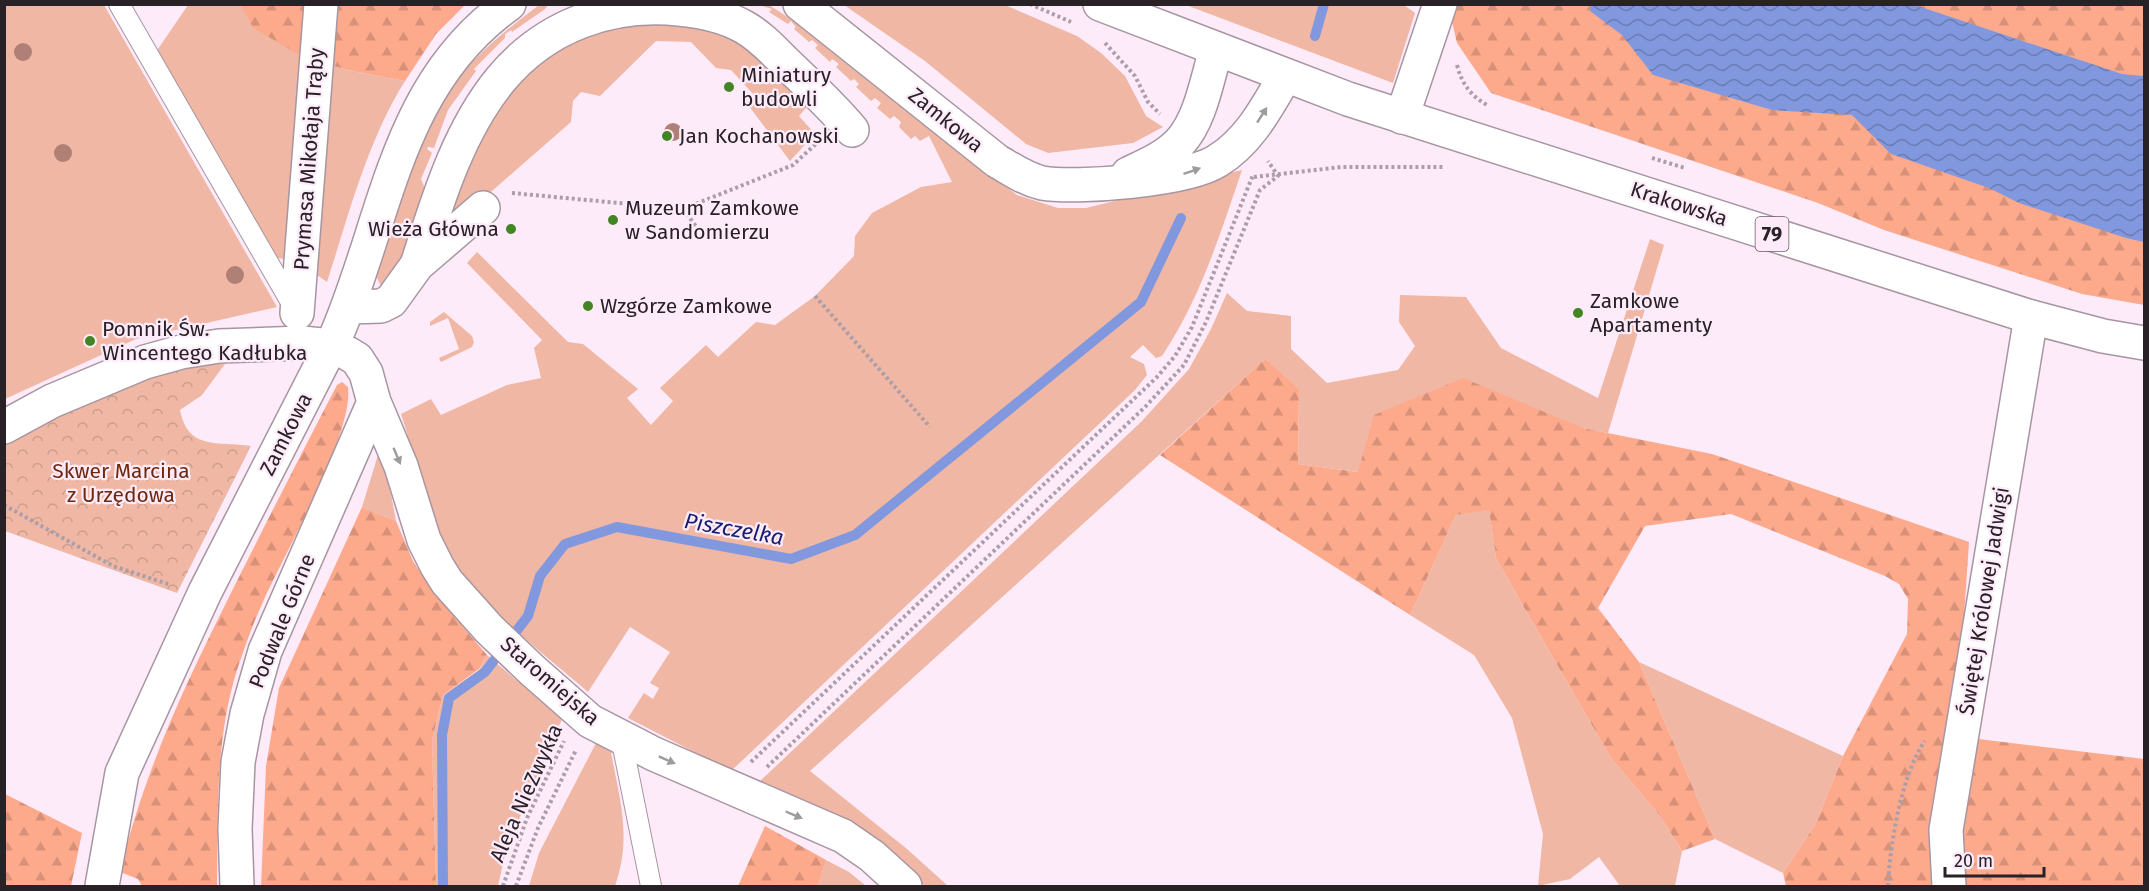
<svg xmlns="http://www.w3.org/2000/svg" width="2149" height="891" font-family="'Fira Sans',sans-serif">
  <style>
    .grass { fill: #efb7a4 }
    .forest { fill: url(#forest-firs) }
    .park { fill: url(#park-crowns) }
    .water { fill: url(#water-waves) }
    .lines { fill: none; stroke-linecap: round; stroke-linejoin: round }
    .stream { stroke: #8198de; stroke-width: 10 }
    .lane-casing { stroke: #a795a2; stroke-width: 22 }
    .street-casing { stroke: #a795a2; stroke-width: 36 }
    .primary-casing { stroke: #a795a2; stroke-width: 36 }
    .path { stroke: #ac9ea9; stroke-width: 4; stroke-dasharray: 3 3; stroke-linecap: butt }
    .lane { stroke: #fff; stroke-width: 20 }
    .street { stroke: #fff; stroke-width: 33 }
    .primary { stroke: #fff; stroke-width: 33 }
    .tree { fill: #b08077 }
    .oneway { fill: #9e9b9d }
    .poi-dot { fill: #438425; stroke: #feebfa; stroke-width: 2 }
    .labels { text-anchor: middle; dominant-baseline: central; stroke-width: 4.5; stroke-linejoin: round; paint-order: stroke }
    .shield { fill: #feebfa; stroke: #685e66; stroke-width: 1.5 }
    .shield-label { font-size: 20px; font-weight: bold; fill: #282126 }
    .poi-label { font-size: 21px; fill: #282126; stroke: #feebfa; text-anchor: start }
    .street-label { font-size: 21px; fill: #282126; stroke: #feebfa }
    .park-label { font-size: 21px; fill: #70280b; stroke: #feebfa }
    .water-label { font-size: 22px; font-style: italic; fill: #131e6e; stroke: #feebfa }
  </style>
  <defs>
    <pattern id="forest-firs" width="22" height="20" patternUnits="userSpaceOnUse" patternTransform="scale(1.5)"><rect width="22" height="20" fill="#fca98c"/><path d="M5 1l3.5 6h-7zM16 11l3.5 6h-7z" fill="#d89179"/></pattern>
    <pattern id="park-crowns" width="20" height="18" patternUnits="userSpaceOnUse" patternTransform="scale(1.5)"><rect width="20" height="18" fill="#efb7a4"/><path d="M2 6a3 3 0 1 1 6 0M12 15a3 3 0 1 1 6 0" fill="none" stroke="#cd9d8d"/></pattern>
    <pattern id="water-waves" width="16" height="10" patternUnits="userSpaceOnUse" patternTransform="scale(1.5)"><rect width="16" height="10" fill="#8198de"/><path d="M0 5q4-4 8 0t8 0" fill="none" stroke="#6a7cb4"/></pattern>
  </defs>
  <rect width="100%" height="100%" fill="#feebfa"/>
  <!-- grass -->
  <path class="grass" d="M4,5h100l173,302 -141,32 -131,60z
    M188,5h125l-20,256 -20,-4 -117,-205z
    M539,5h9l-3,4 -33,23 -1,-2 -6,4v4l-31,31 2,2 -28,39 -14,38 -6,-1 -1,2 5,4 -11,26 9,21 -12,36 -33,50h-4l-5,-10c22,-58 37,-130 72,-183 24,-37 57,-62 91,-88z
    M759,5h10l34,22 214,168 41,13h28l156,-38c-22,65 -42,129 -80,186l-6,2 -13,-13 -13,12 14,7 3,11 -12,15 -404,381 -103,-53 16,-25 9,6 6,-11 -9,-5 20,-31 -40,-25 -42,65c-44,-38 -95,-75 -129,-124 -30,-44 -41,-103 -58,-154l30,-15 10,16 66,-30 34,-7 -7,-30 8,-8 -75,-77 10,-11 91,90 15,2 55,45 -11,9 24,27 22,-24 -13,-13 46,-43 12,12 38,-35 19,3 40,-29 39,-40 1,-20 17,-23 49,-26 31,-5 -23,-46 -9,5 -5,-5 -4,3 -12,-12 2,-5 -7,-6 -4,3 -13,-11 4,-5 -6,-5 -4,3 -15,-14 3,-3 -5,-5 -3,2 -15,-14 3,-3 -7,-5 -2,3 -15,-14 3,-3 -6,-5 -3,2 -15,-13 2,-2 -5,-6 -3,3 -19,-12 3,-3z
    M844,5h161l72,31 24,17 24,23 21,40 17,11 -30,16 -85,10 -22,-9 -101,-83z
    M1404,5l11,8 -22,70 -207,-78z
    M616,20l105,7 91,74 -13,15 16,18 -25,27 -44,-59 8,-7 -23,-25 -15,-2 -25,-26 -35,-1 -56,55 -19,-4 -8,9 -2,21 -94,82 -39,29 18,-31 -5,-7 29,-72 63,-71z
    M320,62l27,8 58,11c-38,61 -56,133 -78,201l-10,-7 -6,-13z
    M1650,239l14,6 -56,188 -25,-5 -224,44 -61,-8 1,-75 -35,-29 -454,411 97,78 41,37h-23l-64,-58 -103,-45 384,-362 47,-52 22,-40 16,-36 20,18 44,5v33l36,34 71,-13 17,-24 -16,-24 1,-27 66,2 35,51 97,50z
    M444,312l28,24 2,6 -2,5 -31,15 -2,-4 20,-9 -11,-31 -18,8v-4z
    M378,455l6,1 12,65 -34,-14z
    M1489,509l7,49 30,53 85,147 49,58 22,35 -7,35h-55l-21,-29 -29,22 -32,7 5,-52 -31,-116 -38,-63 -64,-40 46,-100z
    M487,655l75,64 -56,131 -8,36h-62l-4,-146 11,-45 36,-25z
    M1639,662l204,94 -28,69 -32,48 -68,-34z
    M596,743l15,9c9,50 21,85 4,134h-86l10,-33z
    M826,860l23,12 17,14h-48z"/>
  <!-- forest -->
  <path class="forest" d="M1454,4l690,1v300l-62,-11 -198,-64 -66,-27 -327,-110 -34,-50 -7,-30z
    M241,5h72l-10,52 -50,-29z
    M324,5h141l-29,29 -31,47 -58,-11 -27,-8z
    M1265,359l34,30 -1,75 60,8 16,-57 89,-37 120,50 129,26 257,88 -7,104v91l182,22v127h-358l-3,-13 32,-48 28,-69 64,-122 1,-35 -9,-15 -14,-8 -154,-62 -86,12 -47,82 41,54 76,177 -33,12 -22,-35 -49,-58 -85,-147 -30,-53 -7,-48 -33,5 -46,100 -250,-160z
    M342,382l6,5c6,46 -64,167 -85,215 -10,21 -18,45 -26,68 -22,70 -19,144 -20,216h-75l-4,-7 -18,-7c25,-103 64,-185 111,-279 35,-70 70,-139 106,-208z
    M362,507l34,14 17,40 21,32 53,62 -8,14 -36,26 -11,45 4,146h-175l5,-120 13,-78z
    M5,794l77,39 -11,53h-66z
    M765,826l61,34 -8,26h-80z"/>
  <!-- park -->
  <path class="park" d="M206,364h19l-23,31 -22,15c8,41 38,31 71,36l-74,147 -172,-62v-87c65,-31 129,-70 201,-80z"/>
  <!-- water -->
  <path class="water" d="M1591,5h324l207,69 22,2v166l-18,-4 -107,-35 -30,-15 -98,-34 -39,-39 -80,-5 -119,-35 -31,-40 -32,-24z"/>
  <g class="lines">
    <!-- stream -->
    <path class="stream" d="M1315,36l9,-32
      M443,886l-1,-151 7,-37 36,-26 43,-56 12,-40 25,-32 52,-17 174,32 64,-24 286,-233 40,-84"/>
    <defs>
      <path id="lane" d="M119,4l176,305
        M621,737l30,149"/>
      <path id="street" d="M800,4l197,157c14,8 28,18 45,22 34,6 146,-3 175,-22 32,-19 50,-54 68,-85
        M1402,117l38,-113
        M1128,174c19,-9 38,-17 52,-32 21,-23 27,-63 36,-92
        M417,265c20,-63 41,-134 84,-186 44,-53 109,-77 178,-70 22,2 44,6 65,18 16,9 28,22 41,35 23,22 46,43 67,68
        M348,307l33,-1 10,-5 26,-36 66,-57
        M297,313l24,-309
        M4,427l48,-26 93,-39 36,-10 38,-6 83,-3 29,3 16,7 10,6 9,14 8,29 27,64 23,74 13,26 10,16 42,47 43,41 58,51 64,33 189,82 29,20 33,30
        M102,886l20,-113 83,-181 131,-256c51,-118 59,-251 173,-332
        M237,886l-2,-57 3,-67 9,-48 18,-63 109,-249
        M1949,886l-3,-56 85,-513"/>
      <path id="primary" d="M1100,4l248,95 683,218 72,19 41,7"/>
    </defs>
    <!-- lane casing -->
    <use href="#lane" class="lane-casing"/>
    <!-- street casing -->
    <use href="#street" class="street-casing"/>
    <!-- primary casing -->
    <use href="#primary" class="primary-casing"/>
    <!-- path -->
    <path class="path" d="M1030,4l41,18
      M1105,43l30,33 13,26 12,12
      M1457,65c5,19 13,30 30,40
      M1652,158l33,10
      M1254,177l87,-10h104
      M512,193l171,16 110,-44 26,-24
      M683,209l21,28
      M815,296l115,131
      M4,505l109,61 58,19
      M751,762l406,-385 18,-21 17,-29 61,-152
      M767,767l378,-360 39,-42 22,-43 54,-132 18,-14 -10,-15
      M503,886l24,-68 37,-77
      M516,886l22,-58 38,-78
      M1888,886c2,-41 13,-111 37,-145"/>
    <!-- lane -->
    <use href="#lane" class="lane"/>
    <!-- street -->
    <use href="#street" class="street"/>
    <!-- primary -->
    <use href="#primary" class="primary"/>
  </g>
  <!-- trees -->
  <g class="tree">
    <circle cx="23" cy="52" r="9"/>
    <circle cx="673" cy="132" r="9"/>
    <circle cx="63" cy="153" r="9"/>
    <circle cx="235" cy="275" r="9"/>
  </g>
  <!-- one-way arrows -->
  <defs><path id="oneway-solid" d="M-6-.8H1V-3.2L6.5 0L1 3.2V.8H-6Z" transform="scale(1.5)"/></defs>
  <g class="oneway">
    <use href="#oneway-solid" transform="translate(1262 115) rotate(-57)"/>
    <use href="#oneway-solid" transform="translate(1192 171) rotate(-19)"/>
    <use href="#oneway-solid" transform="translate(397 456) rotate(67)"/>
    <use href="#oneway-solid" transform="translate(667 760) rotate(24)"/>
    <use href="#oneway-solid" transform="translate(794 815) rotate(23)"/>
  </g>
  <!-- markers -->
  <g class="poi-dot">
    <circle cx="729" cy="87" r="6"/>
    <circle cx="667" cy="136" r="6"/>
    <circle cx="613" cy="220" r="6"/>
    <circle cx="511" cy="229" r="6"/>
    <circle cx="588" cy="306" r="6"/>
    <circle cx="1578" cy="313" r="6"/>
    <circle cx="90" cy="341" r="6"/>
  </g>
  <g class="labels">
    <!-- shield labels -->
    <rect class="shield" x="1755.5" y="217" width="33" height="34" rx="4.5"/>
    <g class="shield-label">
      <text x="1772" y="234">79</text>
    </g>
    <!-- poi labels -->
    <g class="poi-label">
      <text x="741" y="75">Miniatury<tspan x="741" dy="24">budowli</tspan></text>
      <text x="679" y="136">Jan Kochanowski</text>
      <text x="625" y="208">Muzeum Zamkowe<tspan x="625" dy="24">w Sandomierzu</tspan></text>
      <text x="499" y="229" text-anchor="end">Wieża Główna</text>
      <text x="1590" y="301">Zamkowe<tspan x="1590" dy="24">Apartamenty</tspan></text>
      <text x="600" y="306">Wzgórze Zamkowe</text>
      <text x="102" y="329">Pomnik Św.<tspan x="102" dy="24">Wincentego Kadłubka</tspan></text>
    </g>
    <!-- street labels -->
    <g class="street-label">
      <text transform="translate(946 120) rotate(39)">Zamkowa</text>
      <text transform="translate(309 159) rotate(-86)">Prymasa Mikołaja Trąby</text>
      <text transform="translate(1679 204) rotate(18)">Krakowska</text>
      <text transform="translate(286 434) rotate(-63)">Zamkowa</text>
      <text transform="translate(1984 601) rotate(-81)">Świętej Królowej Jadwigi</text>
      <text transform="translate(282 621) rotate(-68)">Podwale Górne</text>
      <text transform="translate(550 681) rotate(41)">Staromiejska</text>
      <text transform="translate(526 793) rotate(-66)">Aleja NieZwykła</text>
    </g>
    <!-- park labels -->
    <g class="park-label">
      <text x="121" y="471">Skwer Marcina<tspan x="121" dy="24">z Urzędowa</tspan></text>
    </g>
    <!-- water labels -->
    <g class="water-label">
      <text transform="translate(734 529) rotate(10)">Piszczelka</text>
    </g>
  </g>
  <!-- border -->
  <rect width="2149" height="891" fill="none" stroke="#282126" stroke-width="12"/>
  <!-- scale -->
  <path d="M1945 867v9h99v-9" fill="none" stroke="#282126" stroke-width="3"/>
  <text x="1954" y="867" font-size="18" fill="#282126" stroke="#feebfa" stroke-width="4.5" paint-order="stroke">20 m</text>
</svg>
